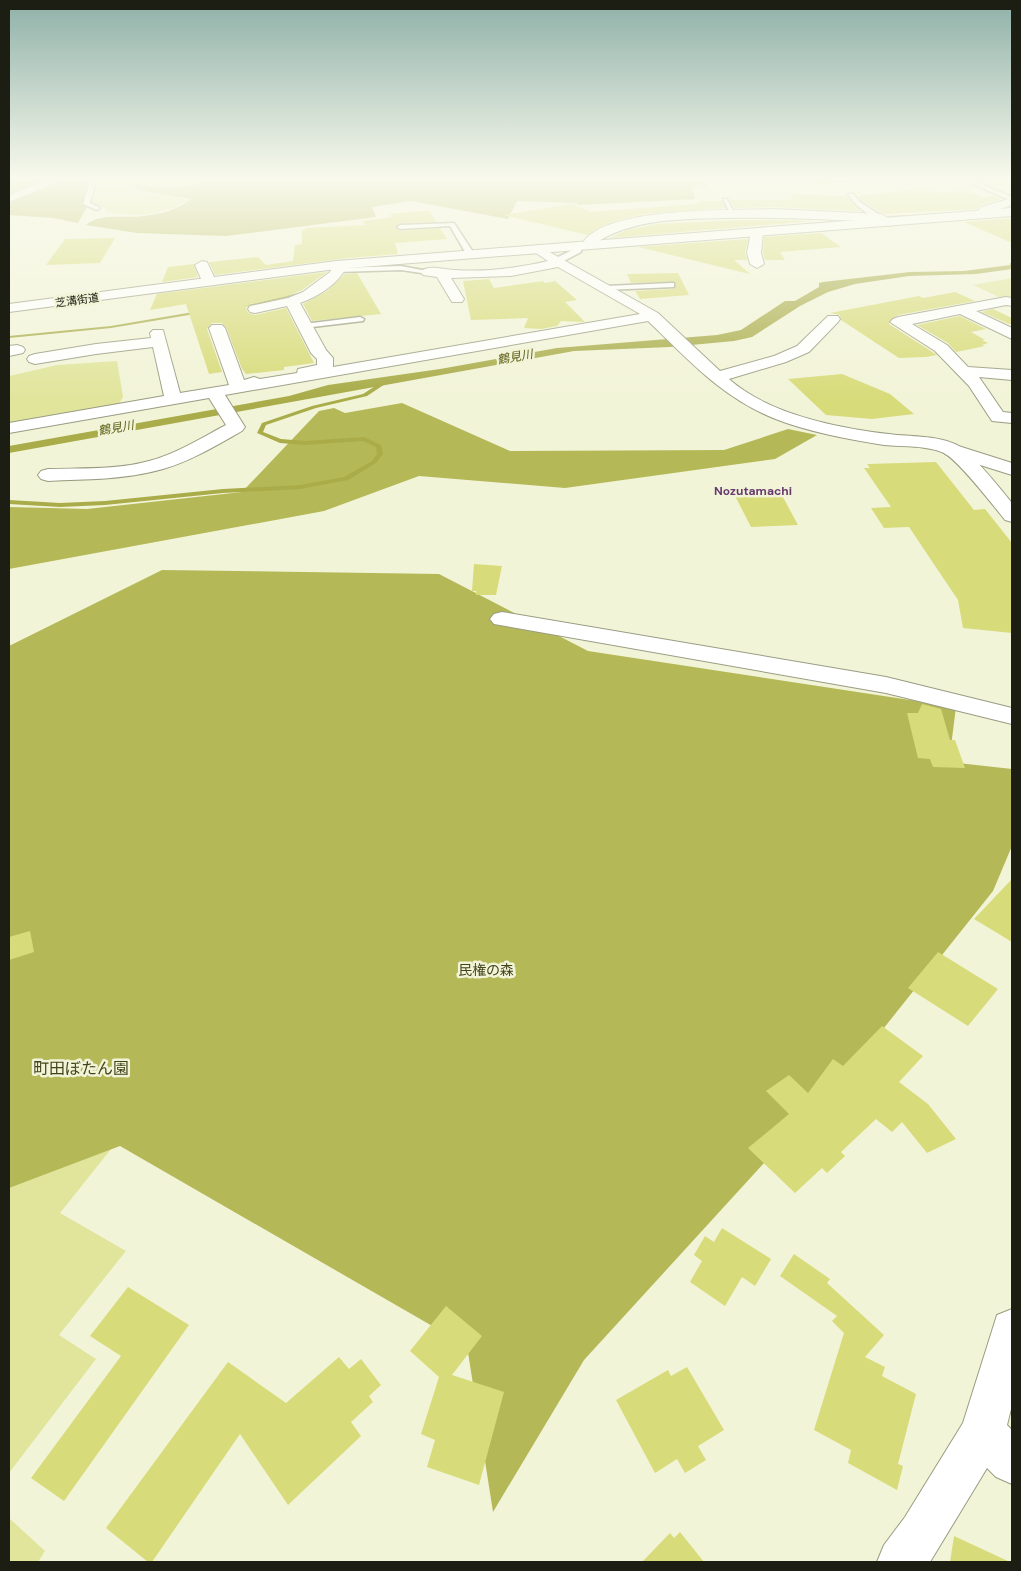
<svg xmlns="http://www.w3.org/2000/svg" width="1021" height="1571" font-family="'DM Sans','Noto Sans JP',sans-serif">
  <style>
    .green { fill: #e1e59c }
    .forest { fill: #b5b856 }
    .water { fill: #a9ac49 }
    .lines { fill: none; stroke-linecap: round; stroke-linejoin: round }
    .stream { fill: #a9ac49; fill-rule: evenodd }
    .building { fill: #d8db7a }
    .service-casing { stroke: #9a9c82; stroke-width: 3 }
    .minor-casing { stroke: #9a9c82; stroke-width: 2 }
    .tertiary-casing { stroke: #9a9c82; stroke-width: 2 }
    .primary-casing { stroke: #9a9c82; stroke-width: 2 }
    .service { fill: #fff; fill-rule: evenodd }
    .minor { fill: #fff; fill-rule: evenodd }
    .tertiary { fill: #fff; fill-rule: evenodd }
    .primary { fill: #fff; fill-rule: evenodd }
    .labels { text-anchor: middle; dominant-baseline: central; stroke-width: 5; stroke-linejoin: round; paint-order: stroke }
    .far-street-label { font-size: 11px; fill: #1c1d13; stroke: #f2f4d8 }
    .far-water-label { font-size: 12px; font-style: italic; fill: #5a5c14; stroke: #f2f4d8 }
    .far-neighbourhood-label { font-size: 12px; font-weight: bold; fill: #66396f; stroke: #f2f4d8 }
    .park-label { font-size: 14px; fill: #43441b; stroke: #f2f4d8 }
    .near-park-label { font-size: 16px; fill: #43441b; stroke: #f2f4d8 }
  </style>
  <rect width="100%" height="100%" fill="#f2f4d8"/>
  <!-- green -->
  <path class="green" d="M99,178h105c-14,14 -58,7 -78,6l9,6 53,10c-25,16 -53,17 -82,12l1,-3 -14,-5z
    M965,178h47l-7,6 -17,3z
    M1012,278v22l-9,-1 -30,-14z
    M117,361l6,36 -6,10 -108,18v-49l48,-11z
    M9,907l154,177 -103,129 66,38 -67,84 37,24 -87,114z
    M9,1518l36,33 -7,11h-29z"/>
  <!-- forest -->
  <path class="forest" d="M9,178h88l-7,23 -12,22 -25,-5 -44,-3z
    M206,178h493l9,9h-16l3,12 -117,6 -1,-2 -60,-2 -9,18 -97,-18 -39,6 4,10 -150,19 -89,-3 -51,-8c14,-13 39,-6 57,-9 18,-2 34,-6 48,-17l-53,-9 -9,-6c20,2 63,9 77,-6z
    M800,178h88l-67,6z
    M402,403l108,48 214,-1 64,-21 29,6 -42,24 -210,29 -146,-12 -95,35 -315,58v-62l78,2 155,-17 77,-81 15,-3 11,5z
    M162,570l277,4 149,77 368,56 -7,55 63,7v77l-19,45 -133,167 -276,302 -91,152 -26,-166 -347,-200 -111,42v-542z"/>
  <!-- water -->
  <path class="water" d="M1010,263h2v6l-36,5 -67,2 -54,8 -27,8 -28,14 -48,31 -18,4 -64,6 -96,4 -565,102v-7l280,-50 39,-11 112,-16 117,-21 160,-13 24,-5 44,-29h10l24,-14v-4l4,-1 87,-10 54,-1 46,-6z"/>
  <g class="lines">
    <!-- stream -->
    <path class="stream" d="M929,214l1,2 -40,1 -2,-1z
      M571,249l3,1 -9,5 -3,-1z
      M397,265l39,5 2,1 -2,1 -39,-5 -35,1 -2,-1 2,-1z
      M302,292l2,2 -67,15 -2,-1z
      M199,311h2v2l-90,15 -102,10v-2l102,-10z
      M383,381l5,1 -21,14 -51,12 -50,17 -3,7 18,7 24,2 59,-4 17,8 2,9 -7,9 -28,17 -48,9 -77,4 -118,12 -45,2 -51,-3v-4l51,3 45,-2 118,-12 77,-4 44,-8 28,-16 5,-7 -1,-7 -13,-6 -58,4 -25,-2 -23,-10 5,-10 50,-17 51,-12z"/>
  </g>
  <!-- building -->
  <path class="building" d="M926,188l11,5 27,-3 20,8 11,-3 7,4 -22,6 -3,4 -92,5 -24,-13 -4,-5z
    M790,194l56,2 15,15 -87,-4 -40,1 -4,-8h63z
    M703,201h19l4,7 -81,6 -27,6 -20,8 -10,7 -85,-20 70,-11 17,8 108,-8 -1,-2z
    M420,211h9l7,11 -36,1 -5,5 5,3 40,-3 7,11 -52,4 3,11 -50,4 -133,17 -6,-13 49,-5 8,8 27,-4 2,-16 7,-1v-14h3v-2l61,-3 -4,-4 31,-4 -3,-3z
    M1012,218v25l-48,-21z
    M742,220l70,1 -203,17 18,-8 31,-6z
    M821,233l20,14 -61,5 5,8h-20l-2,-7 1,-16z
    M115,238l-15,25 -54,2 19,-26z
    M748,239l-3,14 2,7h-13l16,14 -112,-27z
    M194,264l4,13 -36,5 6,-15z
    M327,272l-25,18 -15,6 -37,8 -4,4 2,5 7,2 31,-7 28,55 -30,4v3l-38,4 -4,-5 -16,-42 -4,-4h-10l-5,6 15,43 -13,2 -23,-70 -36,6 7,-16z
    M357,273l24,41 -69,7 -9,-17 24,-13 18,-17z
    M678,273l11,22 -49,4 -5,-8 39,-2 1,-7 -44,1 -4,-9z
    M489,279l5,9 49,-7 2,2 10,-2 22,19 -12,2 20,20 -24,-1 -4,5 -16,3 -17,-1 4,-10 -57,2 -8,-39z
    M955,292l20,9 -77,14 -9,6v3l48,31 -11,2 -27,1 -58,-38 -1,-5 -10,-2 89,-17 4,2z
    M993,309l19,9v6h-3l-27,-12z
    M960,316l26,13 -15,3 14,8h-3l6,3 -6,2 3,1 -29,6 -8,-9 -31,-18z
    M842,374l48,20 24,20 -42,5 -46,-4 -38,-36z
    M936,462l38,48 11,-1 27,34v90l-49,-5 -5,-28 -49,-73 -25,1 -13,-20 20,-1 -27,-39h6l-3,-4z
    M778,488l20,37 -47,2 -19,-37z
    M474,564l28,2 -6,29h-20v-4h-4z
    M922,704l19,5 9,31h5l10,28 -32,-1 -3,-8 -12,-1 -11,-45h11z
    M1012,879v63l-38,-23z
    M30,931l4,21 -25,8v-23z
    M938,952l60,37 -30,37 -60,-38z
    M882,1026l41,30 -24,26 29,22 28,35 -29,14 -25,-31 -10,10 -16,-13 -35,33 4,4 -18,17 -5,-5 -27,25 -47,-45 41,-34 -23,-23 23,-16 19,18 25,-34 10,7z
    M722,1228l49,31 -16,27 -13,-9 -17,29 -35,-24 12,-21 -8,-6 11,-19 9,6z
    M794,1254l36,25 -3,4 57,52 -19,22 20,10 -3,9 34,18 -18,70 5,2 -6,24 -49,-27 3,-13 -37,-20 30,-97 -12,-12 5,-5 -57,-40z
    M128,1287l61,38 -125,176 -33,-23 90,-122 -31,-20z
    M446,1306l36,30 -30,39 52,17 -25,93 -52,-18 8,-27 -14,-6 18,-57 -29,-26z
    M339,1357l10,12 12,-10 20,26 -12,11 4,6 -22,20 10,14 -73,69 -48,-71 -88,128h-4l-42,-34 122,-166 58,41z
    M687,1367l37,63 -26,16 8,14 -21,13 -8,-14 -22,14 -39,-73 52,-30 3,6z
    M680,1532l24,30h-62l28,-29 4,5z
    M954,1536l56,26h-60z"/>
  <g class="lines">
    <defs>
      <path id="service" d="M91,178h6l-7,25 9,4v2l-2,1 -14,-6z
        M959,178h7l46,19v4z
        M849,194h4l7,8 23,15v2c-12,1 -28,-15 -35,-24z
        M723,199h4l8,16h-4z
        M454,223l21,32 -1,2h-6l-18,-31 -50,3 -3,-2 3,-2z
        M575,244h6v8l-21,11h-6v-4l20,-10z
        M401,266l31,6 -4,2 -27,-4 -63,2 -4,-2 4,-2z
        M671,283h3v4l-68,3 -4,-2 4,-2z
        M360,317l4,2 -1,2 -59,7 -4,-2 4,-2z"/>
      <path id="minor" d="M51,178h14l-2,2 -54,22v-7z
        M1012,198v7l-23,8 -3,4h-8l-2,-3 5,-7z
        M774,209l107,5 14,8 -6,4 -10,-4c-53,-3 -104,-5 -157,-4 -43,1 -88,1 -125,24l-1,6h-10l-2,-7c27,-35 148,-30 190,-32z
        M757,228l6,4 -2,21 3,11 -7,4 -7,-4 -3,-11 4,-21z
        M537,245l121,68 62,58 54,-15 23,-10 31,-30h10l2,3 -2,3 -29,30 -23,10 -57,17c39,35 109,49 160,55 21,3 48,1 68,11 16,9 43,43 55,58v19l-7,-2c-12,-15 -46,-59 -61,-67 -17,-8 -42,-6 -60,-8 -37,-6 -76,-13 -111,-27 -53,-22 -84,-58 -125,-97l-423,74 20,32 -3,4c-25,14 -51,30 -79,38 -38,11 -77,10 -115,12l-7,-2 -3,-4 3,-4 7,-2c33,-1 68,1 101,-8 27,-7 52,-23 77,-36l-17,-27 -200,35v-10l155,-27 -11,-49 -57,7 -61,10 -6,-2 -2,-3 2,-3 6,-2 61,-10 55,-6 -1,-5 3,-3h10l17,63 49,-8 -20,-57 3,-3h10l3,3 19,52 10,-3 6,2 37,-6 1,-4 19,-4v-6l-6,-6 -24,-47 -32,7 -5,-1 -2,-3 2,-3 38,-8 15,-6 27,-20 1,-2 -2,-5 7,-4 5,1 4,8c-9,15 -28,27 -45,33l26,47 7,8v9l307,-53 -82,-47 -47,9 -60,2 13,21 -2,3h-10l-15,-25 -14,-2 -2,-3c6,-8 24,-2 34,-2 31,2 63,-2 93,-9l-18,-12z
        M202,261l5,1 9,19 -2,3 -5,1 -7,-4 -7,-16z
        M1006,297l6,1v8l-6,-1 -30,6 36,17v11l-52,-25 -48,10 35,21 21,22 44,3v10l-33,-3 24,35 9,1v10l-20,-2 -23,-35 -34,-35 -45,-29 3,-3 5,-2z
        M17,345l6,2 2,3 -2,3 -14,3v-10z
        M502,612l384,65 126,31v16l-126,-31 -392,-69 -4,-5 4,-5z
        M1012,1309v96l-5,20 5,5v54l-16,-7 -9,-9 -57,94h-53l7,-17 21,-28 58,-94 34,-108z"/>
      <path id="tertiary" d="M952,444l60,19v12l-67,-21 -2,-4 2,-4z"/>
      <path id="primary" d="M1012,208v8l-676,53 -327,43v-8l327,-43z"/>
    </defs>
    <!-- service casing -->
    <use href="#service" class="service-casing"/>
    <!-- minor casing -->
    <use href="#minor" class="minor-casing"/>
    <!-- tertiary casing -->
    <use href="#tertiary" class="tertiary-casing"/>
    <!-- primary casing -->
    <use href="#primary" class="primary-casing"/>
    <!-- service -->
    <use href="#service" class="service"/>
    <!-- minor -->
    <use href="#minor" class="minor"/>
    <!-- tertiary -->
    <use href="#tertiary" class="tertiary"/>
    <!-- primary -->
    <use href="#primary" class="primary"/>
  </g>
  <!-- sky -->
  <linearGradient id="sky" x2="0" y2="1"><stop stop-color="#8fb1a8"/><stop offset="0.45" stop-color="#f9faed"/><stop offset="1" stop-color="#f9faed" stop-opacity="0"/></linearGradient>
  <rect width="1021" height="397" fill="url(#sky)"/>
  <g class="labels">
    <!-- far-street labels -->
    <g class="far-street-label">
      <text transform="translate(77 300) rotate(-8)">芝溝街道</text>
    </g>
    <!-- far-water labels -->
    <g class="far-water-label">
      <text transform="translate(515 357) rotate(-10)">鶴見川</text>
      <text transform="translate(116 428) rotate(-10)">鶴見川</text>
    </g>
    <!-- far-neighbourhood labels -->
    <g class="far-neighbourhood-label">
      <text x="753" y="491">Nozutamachi</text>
    </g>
    <!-- park labels -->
    <g class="park-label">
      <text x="486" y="970">民権の森</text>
    </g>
    <!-- near-park labels -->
    <g class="near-park-label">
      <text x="81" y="1068">町田ぼたん園</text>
    </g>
  </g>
  <!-- border -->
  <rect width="1021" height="1571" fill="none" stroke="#1c1d13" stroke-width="20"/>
</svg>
